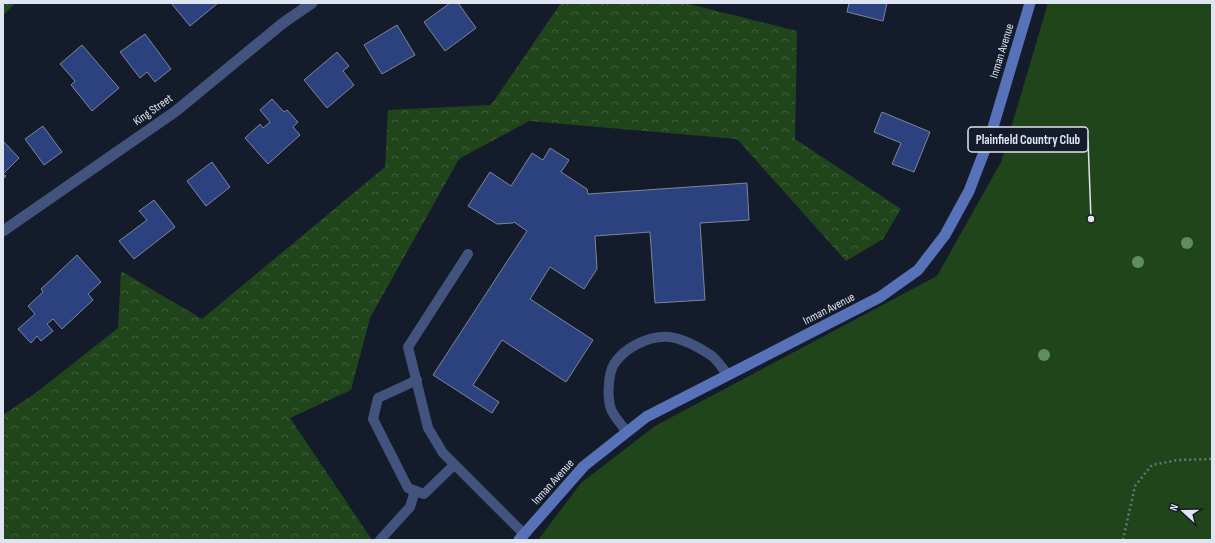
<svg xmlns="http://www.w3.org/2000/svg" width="1215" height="543" font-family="'Sofia Sans Condensed',sans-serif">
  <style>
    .green { fill: #21451b }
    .forest { fill: url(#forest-crowns) }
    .building { fill: #2c427f; stroke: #7c869b }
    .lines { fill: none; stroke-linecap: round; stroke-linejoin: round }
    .path { stroke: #6c7380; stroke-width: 2.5; stroke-dasharray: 2 3; stroke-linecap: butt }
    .service { stroke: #42537e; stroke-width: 10 }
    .minor { stroke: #42537e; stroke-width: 11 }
    .secondary { stroke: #5772b8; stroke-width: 11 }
    .tree { fill: #608c64 }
    .labels { text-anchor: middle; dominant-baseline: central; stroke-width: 3.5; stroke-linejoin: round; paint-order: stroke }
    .street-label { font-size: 12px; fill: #dfe5f0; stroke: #141b2b }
    .leader { fill: none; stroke: #dfe5f0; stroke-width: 1.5 }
    .callout-dot { fill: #dfe5f0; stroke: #141b2b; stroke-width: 1.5 }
    .callout { fill: #141b2b; stroke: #dfe5f0; stroke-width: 1.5 }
    .callout-label { font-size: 13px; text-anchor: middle; font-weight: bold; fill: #dfe5f0 }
  </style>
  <defs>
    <pattern id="forest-crowns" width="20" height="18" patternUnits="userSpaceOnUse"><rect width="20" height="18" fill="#21451b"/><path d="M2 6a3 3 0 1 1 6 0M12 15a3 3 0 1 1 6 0" fill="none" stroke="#41603c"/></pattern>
  </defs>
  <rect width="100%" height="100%" fill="#141b2b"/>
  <!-- green -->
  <path class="green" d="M1048,3h164v537h-674l43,-57 74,-57 282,-150 64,-114z"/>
  <!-- forest -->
  <path class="forest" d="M3,3h12l-12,13z
    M561,3h124l112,28 -2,108 106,70 -18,30 -37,22 -109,-122 -208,-18 -70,38 -89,159 -19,72 -61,28 82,122h-369v-125l34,-23 81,-64 3,-57 81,48 183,-152 3,-57 103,-5z"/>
  <!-- building -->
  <path class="building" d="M174,3h44l-28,23 -18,-22z
    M450,3h8l18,25 -31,23 -21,-29z
    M849,3h38l-4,18 -36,-9z
    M397,25l18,30 -33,19 -18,-29z
    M145,34l26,35 -16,13 -8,-10 -7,6 -20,-26z
    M82,45l37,43 -27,23 -21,-26 4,-4 -15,-17z
    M337,52l12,14 -6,5 11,14 -27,23 -23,-28z
    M272,99l12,13 3,-2 11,12 -5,5 7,8 -32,29 -23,-26 15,-14 3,4 7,-6 -10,-12z
    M882,112l48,20 -16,40 -22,-8 9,-21 -27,-11z
    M43,126l19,26 -18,13 -19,-26z
    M3,141l16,17 -16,16 3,2 -3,3z
    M550,148l19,12 -8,12 26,17 1,5 159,-11 2,37 -49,3 5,77 -50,3 -5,-71 -55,4 2,33 -13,20 -34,-22 -20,32 63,41 -27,42 -64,-42 -29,45 26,17 -7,11 -59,-38 94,-144 -13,-9 -1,1 -16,1 -29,-18 22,-34 21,14 21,-33 11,7z
    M212,162l18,25 -24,19 -19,-25z
    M154,200l21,27 -41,32 -15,-18 28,-21 -8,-9z
    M77,255l24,27 -13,12 5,6 -31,29 -9,-10 -6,5 6,7 -12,10 -4,-5 -6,7 -13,-14 17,-15 -7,-8 15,-14 -2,-3z"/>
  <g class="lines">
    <!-- path -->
    <path class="path" d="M1123,540l12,-54 17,-21 26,-5 34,-1"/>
    <!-- service -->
    <path class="service" d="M468,254l-60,93 20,81 15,25 81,81
      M417,380l-39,18 -5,21 35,69 16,6 30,-29
      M627,432c-5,-7 -13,-15 -16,-23 -4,-11 -3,-35 3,-45 11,-17 36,-29 56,-27 14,2 30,11 42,19 6,5 11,13 16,19
      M380,540l30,-33 5,-16"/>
    <!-- minor -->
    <path class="minor" d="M3,231l173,-120 107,-88 29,-20"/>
    <!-- secondary -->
    <path class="secondary" d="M519,540l65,-74 62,-49 234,-120 38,-27 27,-35 24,-44 22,-57 39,-131"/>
  </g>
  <!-- trees -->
  <g class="tree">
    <circle cx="1187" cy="243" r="6"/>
    <circle cx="1138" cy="262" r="6"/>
    <circle cx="1044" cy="355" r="6"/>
  </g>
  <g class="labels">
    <!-- street labels -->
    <g class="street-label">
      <text transform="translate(1002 51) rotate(-73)">Inman Avenue</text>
      <text transform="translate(153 110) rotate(-35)">King Street</text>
      <text transform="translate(829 309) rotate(-27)">Inman Avenue</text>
      <text transform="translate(553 482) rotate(-48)">Inman Avenue</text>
    </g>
  </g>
  <!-- callouts -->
  <path class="leader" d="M1091 219L1088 140"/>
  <circle class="callout-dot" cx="1091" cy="219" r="4"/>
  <rect class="callout" x="968" y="127" width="120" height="25" rx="4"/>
  <g class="callout-label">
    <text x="1028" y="144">Plainfield Country Club</text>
  </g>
  <!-- border -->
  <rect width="1215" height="543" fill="none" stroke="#dfe5f0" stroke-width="8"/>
  <!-- north arrow -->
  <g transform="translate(1183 511) rotate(291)" stroke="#141b2b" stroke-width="3" paint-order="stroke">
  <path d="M0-3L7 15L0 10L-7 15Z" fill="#dfe5f0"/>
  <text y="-6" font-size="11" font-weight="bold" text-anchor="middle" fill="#dfe5f0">N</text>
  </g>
</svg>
